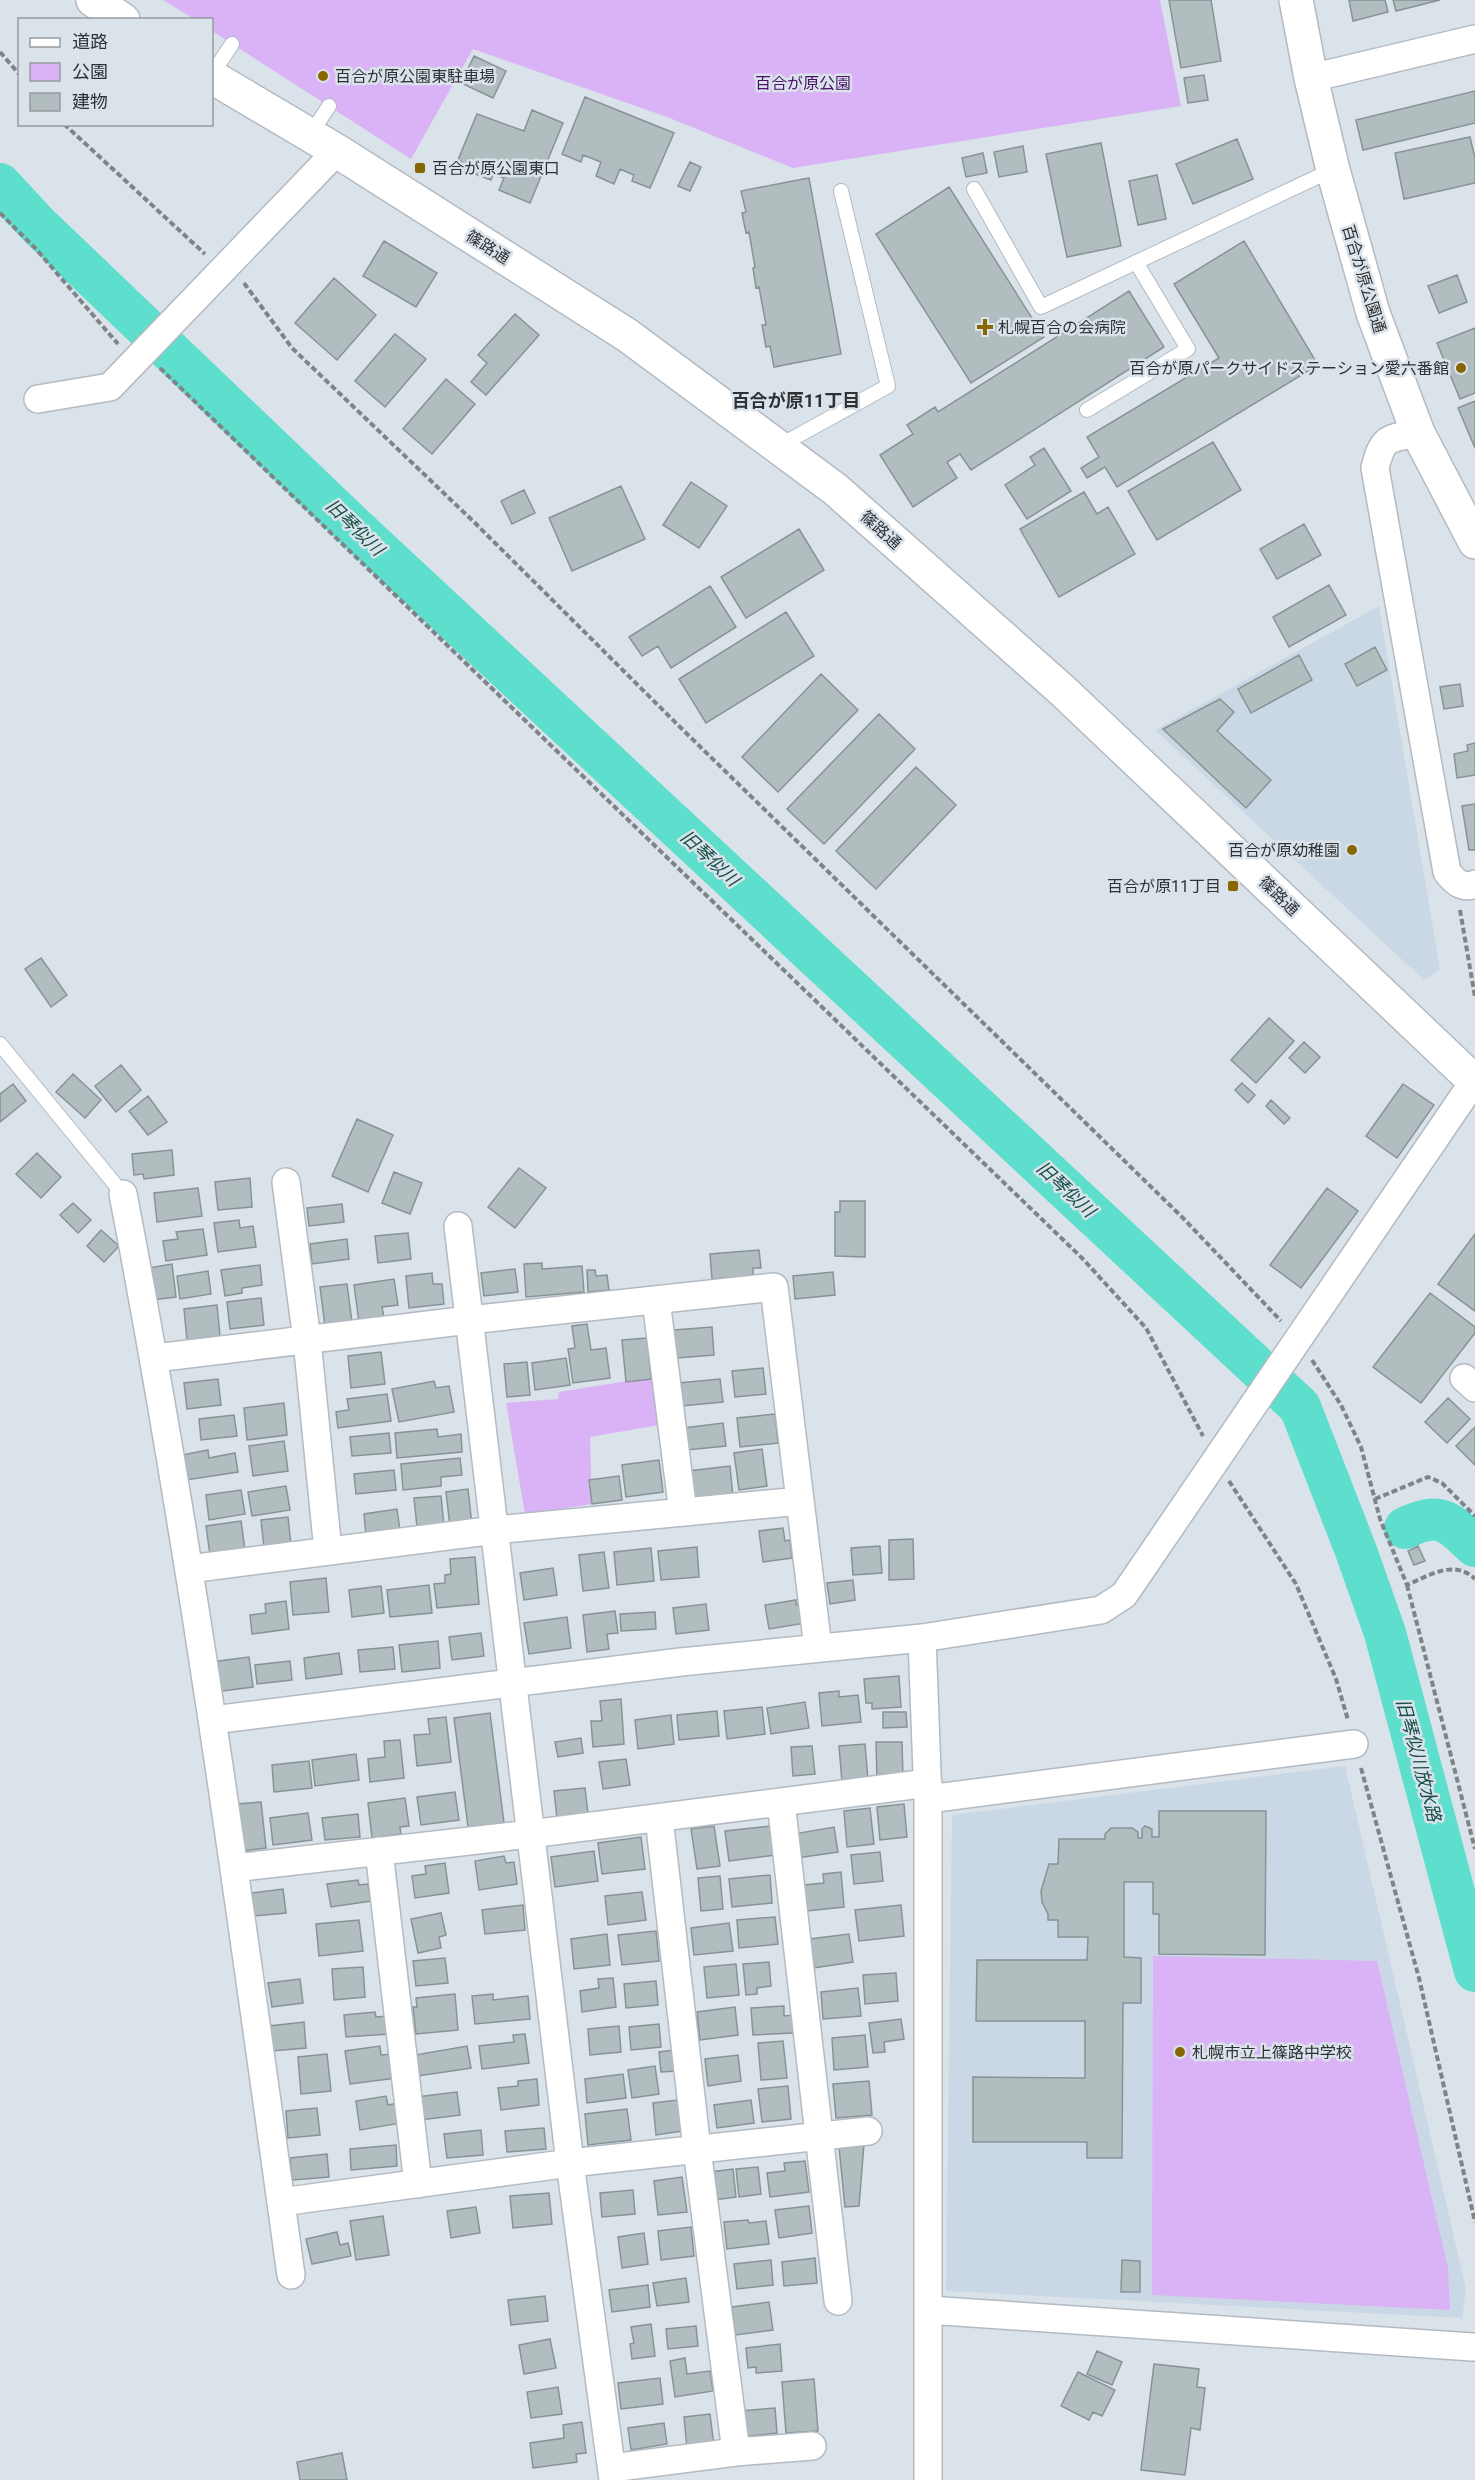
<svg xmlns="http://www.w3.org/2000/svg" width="1475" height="2480" font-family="Roboto,'Noto Sans JP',sans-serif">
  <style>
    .built { fill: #cad8e5 }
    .green { fill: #d9b3f6 }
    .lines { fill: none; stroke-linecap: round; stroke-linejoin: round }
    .river { stroke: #5edecc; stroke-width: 42 }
    .building { fill: #b2bdc0; stroke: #889396; stroke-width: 1.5 }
    .service-casing { stroke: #b3bac2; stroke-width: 16 }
    .minor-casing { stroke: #b3bac2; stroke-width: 30 }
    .tertiary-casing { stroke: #b3bac2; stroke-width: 36 }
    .path { stroke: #7f8489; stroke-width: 4; stroke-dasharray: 6 3; stroke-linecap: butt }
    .service { stroke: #fff; stroke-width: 14 }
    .minor { stroke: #fff; stroke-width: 27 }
    .tertiary { stroke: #fff; stroke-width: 33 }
    .poi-dot { fill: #866701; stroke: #dae2ea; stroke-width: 2 }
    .labels { text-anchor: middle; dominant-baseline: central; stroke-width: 5; stroke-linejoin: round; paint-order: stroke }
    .poi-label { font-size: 16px; fill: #2f3234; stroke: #dae2ea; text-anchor: start }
    .park-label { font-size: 16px; fill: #4c116b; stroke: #dae2ea }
    .street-label { font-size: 16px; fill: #2f3234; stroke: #dae2ea }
    .neighbourhood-label { font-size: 18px; font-weight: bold; fill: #2f3234; stroke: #dae2ea }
    .water-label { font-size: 18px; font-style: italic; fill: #174f47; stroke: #dae2ea }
  </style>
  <rect width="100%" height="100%" fill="#dae2ea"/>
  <!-- built -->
  <path class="built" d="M1379,606l61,363 -16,11 -269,-250z
    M1345,1766l121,523 -4,29 -516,-27 6,-476z"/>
  <!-- green -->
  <path class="green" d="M163,0h997l21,106 -388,62 -126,-51 -194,-68 -62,110 -199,-128v-11l-18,-1z
    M659,1376l6,48 -75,13 2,67 -67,10 -19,-111 52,-4 1,-7z
    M1153,1956l224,5 71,307 2,42 -298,-15z"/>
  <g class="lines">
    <!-- river -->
    <path class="river" d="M0,184l37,40 316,302 947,881 56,144 29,82 90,338
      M1405,1528c36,-17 43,-7 70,18"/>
  </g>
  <!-- building -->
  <path class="building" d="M1169,0h42l10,61 -40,7z
    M1349,0h36l3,12 -35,9z
    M1393,0h47l-44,11z
    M474,56l32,15 -13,27 -32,-15z
    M1204,75l4,25 -20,3 -4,-25z
    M1475,91v32l-112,27 -7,-30z
    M585,97l89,36 -24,55 -18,-7 2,-6 -14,-6 -6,15 -18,-8 5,-14 -18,-7 -2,7 -19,-8z
    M532,110l31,13 -33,80 -31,-13 5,-12 -11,-4 -2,6 -32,-12 3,-6 -4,-2 19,-46 47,17z
    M1470,137l5,21v25l-71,16 -9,-46z
    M1237,139l16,40 -60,25 -17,-40z
    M1101,143l20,103 -54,11 -21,-103z
    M1023,146l4,26 -28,5 -5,-25z
    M983,153l4,20 -21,4 -4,-19z
    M690,162l11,5 -11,24 -12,-5z
    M1157,175l9,44 -28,6 -9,-44z
    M809,178l32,176 -67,13 -4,-21 -4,1 -4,-22h4l-7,-38 -3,1 -3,-20 2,-1 -6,-35 -3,1 -4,-20 4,-1 -5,-21z
    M949,187l95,150 -73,46 -95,-149z
    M384,241l53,32 -21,34 -53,-31z
    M1244,241l74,124 -201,122 -12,-20 -18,11 -6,-10 18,-11 -12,-20 132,-79 -45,-74z
    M1457,275l10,27 -28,11 -11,-27z
    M334,278l42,37 -39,45 -42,-37z
    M1129,291l35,56 -193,123 -11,-16 -13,8 10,16 -44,29 -33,-52 33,-21 -6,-9 28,-18 3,5z
    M515,314l24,21 -53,60 -15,-13 16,-19 -9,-8z
    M1475,328v65l-15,6 -23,-56z
    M395,334l31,25 -41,48 -30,-26z
    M446,379l29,25 -43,50 -29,-25z
    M1475,401v47l-17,-40z
    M1213,442l28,48 -84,50 -29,-49z
    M1044,448l27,43 -44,28 -22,-34 30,-20 -5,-8z
    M691,482l36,24 -28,42 -36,-23z
    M621,486l24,53 -73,32 -23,-53z
    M524,490l11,23 -23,11 -11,-23z
    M1084,492l13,22 11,-7 27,47 -76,43 -39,-68z
    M1304,524l17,31 -44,24 -17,-30z
    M799,529l25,41 -78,48 -25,-41z
    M1329,585l17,30 -57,32 -16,-30z
    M710,586l26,41 -65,41 -13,-22 -16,10 -13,-19z
    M786,612l28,44 -108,67 -27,-44z
    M1375,647l12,23 -30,16 -12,-22z
    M1299,655l13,25 -61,33 -13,-24z
    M821,674l37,36 -80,82 -36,-35z
    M1460,684l3,22 -19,3 -4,-22z
    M1220,699l14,13 -17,19 54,49 -25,28 -83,-79z
    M879,714l36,35 -91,95 -37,-35z
    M1475,743v32l-18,3 -3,-24 14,-3 -1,-6z
    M916,767l40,38 -80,84 -40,-38z
    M1475,804v46h-6l-7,-44z
    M41,958l26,37 -16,12 -26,-38z
    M1269,1018l25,23 -38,42 -25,-23z
    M1304,1042l16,15 -15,16 -16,-15z
    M121,1065l20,25 -25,22 -21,-26z
    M73,1074l28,26 -16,18 -29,-26z
    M1242,1083l13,12 -7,8 -13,-13z
    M13,1084l13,17 -26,21v-28z
    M1403,1084l31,21 -37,53 -31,-22z
    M148,1096l19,26 -19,13 -19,-24z
    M1271,1100l19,18 -6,6 -18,-18z
    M357,1119l36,16 -25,57 -36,-16z
    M172,1150l2,25 -30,4 -1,-5 -9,1 -2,-21z
    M37,1153l24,24 -20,21 -25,-24z
    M519,1168l27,20 -31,40 -27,-21z
    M394,1172l28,11 -12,31 -28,-11z
    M250,1178l2,29 -34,3 -3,-28z
    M198,1188l4,28 -45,6 -3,-29z
    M1327,1188l31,23 -57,77 -31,-23z
    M840,1201h25v56l-30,-1v-44h5z
    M73,1203l18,17 -13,13 -18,-18z
    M342,1204l2,18 -35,4 -2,-18z
    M239,1220l1,8 13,-2 3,21 -38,5 -4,-29z
    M203,1229l4,26 -41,6 -3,-20 15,-2 -2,-7z
    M101,1230l18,16 -15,16 -17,-16z
    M408,1233l3,26 -33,4 -3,-27z
    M1475,1234v77l-37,-27z
    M347,1239l2,20 -37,5 -2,-20z
    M759,1250l2,18h-8v8l-41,3 -2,-25z
    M542,1263v6l40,-3 2,26 -58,5 -2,-33z
    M172,1264l4,33 -24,3 -4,-32z
    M260,1265l2,20 -20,3v5l-17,3 -4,-26z
    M515,1269l3,23 -34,4 -3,-23z
    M587,1270h8l1,6 11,-1 2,15 -21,2z
    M208,1271l3,23 -31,5 -3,-23z
    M833,1272l2,23 -40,4 -2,-23z
    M432,1273l1,11h9l2,20 -35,4 -3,-32z
    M394,1279l4,26 -16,2 2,11 -25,4 -5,-37z
    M347,1284l5,38 -27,4 -5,-39z
    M1430,1293l45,34v6l-54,70 -48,-36z
    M261,1298l3,27 -34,4 -3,-27z
    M217,1305l3,31 -33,4 -3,-31z
    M587,1324l4,26 15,-2 4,30 -37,5 -5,-34 7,-1 -3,-22z
    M712,1327l2,28 -37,3 -3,-28z
    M647,1338l4,41 -25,3 -4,-42z
    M381,1352l4,32 -34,4 -3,-32z
    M566,1358l4,27 -35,5 -3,-27z
    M527,1362l3,33 -23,2 -3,-33z
    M763,1368l3,26 -31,3 -3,-26z
    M218,1379l3,26 -34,4 -3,-26z
    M720,1379l3,23 -42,4 -2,-23z
    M434,1381l2,7 13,-2 5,26 -55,10 -7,-33z
    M387,1394l4,27 -53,7 -2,-16 13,-2 -2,-11z
    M1448,1398l22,21 -23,24 -22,-21z
    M284,1403l3,32 -40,5 -3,-32z
    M775,1414l3,29 -38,4 -3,-29z
    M234,1415l3,21 -36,4 -2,-21z
    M723,1423l3,23 -39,4 -3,-22z
    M1475,1427v38l-19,-19z
    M437,1429l1,8 23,-3 1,18 -65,6 -2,-25z
    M389,1433l2,20 -39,3 -2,-19z
    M284,1441l4,30 -35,5 -4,-30z
    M762,1449l5,37 -28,4 -5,-37z
    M208,1450l1,8 26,-5 3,19 -52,8 -4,-25z
    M460,1458l2,17 -21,2v9l-38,4 -2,-26z
    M659,1460l4,32 -37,5 -4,-32z
    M730,1466l3,31 -42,4 -3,-30z
    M394,1470l2,20 -40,4 -2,-20z
    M619,1476l3,24 -30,4 -3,-24z
    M286,1486l4,24 -38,6 -4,-24z
    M468,1489l4,36 -22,2 -4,-35z
    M241,1490l4,24 -36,6 -3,-25z
    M441,1496l3,29 -27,2 -3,-29z
    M397,1509l3,22 -34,5 -2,-22z
    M288,1517l3,28 -27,3 -3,-28z
    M241,1521l4,29 -35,5 -4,-29z
    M783,1528l2,13 5,-1 2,18 -29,4 -4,-31z
    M913,1539l1,40 -25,1v-40z
    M880,1546l2,27 -29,2 -2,-27z
    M1418,1546l7,15 -11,4 -6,-14z
    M697,1547l2,30 -38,3 -3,-29z
    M651,1548l3,33 -37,4 -3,-33z
    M604,1552l5,36 -26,3 -4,-36z
    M475,1557l4,47 -42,4 -3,-24 11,-1v-8l6,-1 -1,-15z
    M553,1568l4,27 -33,5 -4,-27z
    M326,1578l3,34 -36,3 -3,-33z
    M853,1580l2,20 -25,4 -3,-21z
    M429,1585l3,28 -42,4 -3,-27z
    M381,1586l3,27 -32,4 -3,-27z
    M796,1600v5l7,-1 3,19 -37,6 -4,-24z
    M286,1601l3,28 -37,5 -2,-19 16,-2 -1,-9z
    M706,1604l3,26 -33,4 -3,-26z
    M615,1611l3,22 -11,1 2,15 -22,3 -4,-37z
    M655,1612l1,17 -35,2 -1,-17z
    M567,1617l4,31 -42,6 -5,-31z
    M481,1633l3,23 -32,4 -3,-23z
    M438,1641l2,27 -38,4 -3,-27z
    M393,1647l2,22 -35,3 -2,-22z
    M339,1653l3,21 -36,5 -2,-21z
    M249,1657l4,30 -38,5 -4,-30z
    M290,1661l2,19 -35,4 -2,-19z
    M899,1676l2,31 -29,2v-6h-6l-2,-24z
    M839,1691v6l19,-2 3,27 -39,4 -3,-33z
    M621,1699l3,45 -31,3 -2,-26h11l-2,-20z
    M805,1702l4,26 -38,6 -4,-26z
    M762,1707l3,27 -38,5 -3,-28z
    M717,1711l2,25 -40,4 -2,-25z
    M883,1712h23l1,15 -24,1z
    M490,1713l14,110 -36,4 -14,-109z
    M671,1715l3,29 -36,5 -3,-29z
    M446,1717l5,45 -34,4 -3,-31 16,-1 -2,-15z
    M581,1738l2,15 -25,4 -3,-15z
    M400,1740l4,38 -34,4 -2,-23 17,-2 -1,-16z
    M876,1742h26l1,36h-26z
    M865,1744l3,36 -26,2 -3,-36z
    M812,1746l3,28 -22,2 -2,-29z
    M356,1754l3,26 -44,6 -3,-26z
    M626,1759l4,26 -27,4 -4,-27z
    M309,1761l3,27 -38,4 -2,-27z
    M585,1788l3,26 -31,4 -3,-27z
    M455,1792l4,28 -38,5 -4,-28z
    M405,1798l4,28 -9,1 1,7 -29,4 -4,-35z
    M261,1802l5,46 -25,3 -5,-47z
    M904,1804l3,33 -27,3 -3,-33z
    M870,1808l4,36 -27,3 -3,-36z
    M1159,1811h107l-1,144 -106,-1v-40h-6v-32h-29v75l17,1v45h-18l-1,155h-35v-16h-114v-65l112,1v-57h-109l1,-61h110l1,-23h-30v-17h-10v-6l-6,-12 -1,-11 8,-27h9l1,-25h46v-5l6,-6h21l6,4v6h4v-9l3,-3 7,3v8h7z
    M308,1813l4,27 -39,5 -3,-27z
    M358,1814l2,23 -35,3 -3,-22z
    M714,1826l6,40 -23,3 -6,-40z
    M771,1826l4,29 -46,6 -4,-30z
    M834,1827l4,25 -41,6 -3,-24z
    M641,1837l4,32 -43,5 -4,-31z
    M594,1851l4,30 -43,6 -4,-30z
    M880,1852l3,29 -29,3 -3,-29z
    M504,1856l2,7 8,-1 3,22 -38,6 -4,-29z
    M445,1863l4,30 -34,5 -3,-22 14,-2 -1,-8z
    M841,1872l3,35 -37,4 -3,-26 20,-2 -1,-9z
    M770,1875l2,28 -40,4 -3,-28z
    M720,1876l3,33 -22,2 -3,-33z
    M358,1880l1,5 9,-1 3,17 -40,6 -4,-23z
    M283,1889l3,24 -32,3 -2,-23z
    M642,1892l4,28 -38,5 -3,-29z
    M523,1905l2,25 -40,4 -3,-24z
    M901,1905l3,31 -45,5 -4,-31z
    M441,1913l5,22 -7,2 2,11 -23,5 -7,-34z
    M775,1917l3,27 -39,4 -2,-28z
    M359,1920l4,31 -44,5 -3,-32z
    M729,1923l4,28 -39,4 -3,-27z
    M656,1931l3,30 -37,4 -4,-30z
    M607,1934l3,31 -36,4 -3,-30z
    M849,1934l4,28 -39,6 -4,-29z
    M445,1958l3,25 -32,3 -3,-25z
    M769,1962l2,24 -14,2v6l-11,1 -3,-31z
    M736,1964l3,31 -32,3 -3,-31z
    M363,1967l2,30 -31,3 -2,-31z
    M896,1973l2,28 -33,3 -2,-29z
    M613,1978l3,29 -34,5 -2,-21 19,-3 -1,-9z
    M300,1979l3,24 -31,4 -4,-24z
    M656,1981l2,24 -32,3 -2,-24z
    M858,1988l3,28 -38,3 -2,-27z
    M455,1994l3,36 -42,4 -3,-27h4l-1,-9z
    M493,1994v6l35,-4 2,23 -55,5 -3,-28z
    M784,2006v10l9,-1v18l-40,2 -2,-27z
    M735,2007l3,28 -38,5 -3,-28z
    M375,2012l1,5 11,-1 2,18 -43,3 -2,-22z
    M901,2019l3,20 -20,3 1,10 -12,1 -4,-30z
    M304,2022l2,26 -34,3 -3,-25z
    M659,2024l2,23 -30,3 -2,-23z
    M619,2026l2,26 -31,3 -2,-26z
    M525,2034l4,29 -47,6 -3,-23 35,-4 -1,-7z
    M865,2035l3,32 -34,3 -2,-32z
    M783,2041l4,37 -26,2 -3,-37z
    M380,2046l1,9 12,-1 3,24 -46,6 -5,-33z
    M467,2046l4,22 -53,8 -3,-21z
    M674,2050l2,21 -15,1 -2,-20z
    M327,2054l4,37 -30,3 -3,-37z
    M738,2055l3,26 -33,5 -3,-27z
    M655,2066l4,28 -27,4 -4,-28z
    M623,2074l3,24 -39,5 -2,-24z
    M537,2079l2,26 -38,5 -3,-22 20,-2v-5z
    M869,2081l3,34 -36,3 -3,-34z
    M788,2086l3,33 -29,3 -4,-33z
    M457,2092l3,23 -40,5 -3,-23z
    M386,2096l2,9 10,-2 3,20 -41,7 -4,-29z
    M678,2100l4,31 -26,4 -3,-32z
    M751,2100l3,23 -37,5 -3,-23z
    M317,2108l3,27 -32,3 -2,-27z
    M627,2109l4,31 -43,5 -3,-31z
    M544,2128l2,21 -39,3 -2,-21z
    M481,2130l2,25 -36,3 -3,-24z
    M864,2144l-5,62 -14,1 -6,-60z
    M396,2145l1,21 -46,4 -1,-21z
    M327,2154l2,23 -37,3 -2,-22z
    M805,2161l4,31 -39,5 -3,-24 18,-2 -1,-8z
    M758,2167l3,27 -22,3 -3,-28z
    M733,2169l3,28 -22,3 -4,-28z
    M682,2177l5,35 -29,3 -4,-34z
    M633,2190l2,24 -33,3 -2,-24z
    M549,2193l3,31 -39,4 -3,-32z
    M809,2206l3,27 -33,5 -4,-28z
    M476,2207l4,26 -29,5 -4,-27z
    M383,2216l6,39 -33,5 -6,-39z
    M748,2220l1,3 17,-2 3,23 -42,5 -3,-27z
    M691,2227l3,29 -33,4 -3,-29z
    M337,2232l3,13 8,-2 3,13 -39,8 -6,-25z
    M644,2233l4,31 -26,4 -4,-31z
    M815,2258l2,25 -33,3 -2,-24z
    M771,2260l2,25 -36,4 -3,-25z
    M1122,2260l18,1v31h-19z
    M686,2278l3,24 -32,4 -4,-23z
    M648,2285l2,22 -38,5 -3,-22z
    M545,2296l3,25 -37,4 -3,-25z
    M769,2302l4,28 -38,5 -3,-28z
    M651,2324l4,32 -23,3 -2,-15 4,-1 -3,-16z
    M696,2326l2,20 -30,3 -2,-20z
    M550,2339l6,29 -32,6 -5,-29z
    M780,2344l2,27 -26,2v-6l-8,1 -2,-20z
    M1097,2351l25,11 -10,23 -25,-11z
    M685,2358l2,16 23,-3 3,20 -38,6 -5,-36z
    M1154,2364l45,5 -2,18 8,1 -5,42 -9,-2 -6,47 -44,-5z
    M1078,2372l37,18 -13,26 -9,-4 -4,8 -28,-14z
    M660,2378l3,26 -42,5 -3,-26z
    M814,2379l4,52 -32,2 -4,-51z
    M558,2387l4,27 -31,4 -4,-26z
    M775,2408l2,25 -35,4 -2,-26z
    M710,2414l4,32 -27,3 -3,-32z
    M582,2422l4,31 -10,1 1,8 -44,6 -3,-25 34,-5 -1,-13z
    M664,2423l3,21 -36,6 -3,-22z
    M342,2453l5,27h-47l-3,-18z"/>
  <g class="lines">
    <defs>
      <path id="service" d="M212,74l20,-30
        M310,135l19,-29
        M974,189l67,118 291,-137
        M1087,410l101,-61 -52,-87
        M779,446l109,-60 -47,-195
        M0,1044l123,150"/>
      <path id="minor" d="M1311,78l164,-39
        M38,399l72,-12 227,-236
        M1418,433c-30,6 -35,3 -43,35l72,404c8,10 15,17 28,12
        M286,1182l21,158 21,211
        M123,1194c69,358 118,720 168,1081
        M458,1226l112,937 43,317
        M656,1300l27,212
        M155,1358l314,-38 305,-33 44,361
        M1464,1378l11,10
        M189,1569l306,-39 305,-29
        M922,1638l6,161v681
        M213,1720l468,-58 241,-24 179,-28 23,-15 350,-514
        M928,1799l426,-55
        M781,1802l57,499
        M659,1818l38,331 39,303
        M379,1851l39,333
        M234,1868l296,-34 398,-51
        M281,2202l289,-39 298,-32
        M928,2310l544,37
        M612,2468l124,-16 76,-6"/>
      <path id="tertiary" d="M93,0l30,20
        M1296,0l15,78 22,92 40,143 45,120 57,109
        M212,77l125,74 290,184 208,154 228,202 412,391"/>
    </defs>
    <!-- service casing -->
    <use href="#service" class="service-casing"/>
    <!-- minor casing -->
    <use href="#minor" class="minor-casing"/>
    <!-- tertiary casing -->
    <use href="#tertiary" class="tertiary-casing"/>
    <!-- path -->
    <path class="path" d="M0,52l20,23
      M64,124l141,130
      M0,213l36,36 82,95
      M244,283l48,65 182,174 208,207 501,489 98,103
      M160,368l922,890 64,70 57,108
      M1460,910l15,87
      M1312,1360l29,45 20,42 19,72 27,66c23,-10 47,-26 68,-6
      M1229,1481l67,103 40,95 12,41
      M1375,1499l53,-22 14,6 33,33
      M1407,1585l68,264
      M1361,1768l58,210 56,244"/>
    <!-- service -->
    <use href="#service" class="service"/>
    <!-- minor -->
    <use href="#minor" class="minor"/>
    <!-- tertiary -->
    <use href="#tertiary" class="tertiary"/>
  </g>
  <!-- markers -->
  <g class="poi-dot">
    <circle cx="323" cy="76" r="6"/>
    <rect x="414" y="162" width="12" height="12" rx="3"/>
    <path d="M982 318h6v6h6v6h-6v6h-6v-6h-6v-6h6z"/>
    <circle cx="1461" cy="368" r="6"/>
    <circle cx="1352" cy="850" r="6"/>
    <rect x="1227" y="880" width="12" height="12" rx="3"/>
    <circle cx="1180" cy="2052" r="6"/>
  </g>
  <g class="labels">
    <!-- poi labels -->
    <g class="poi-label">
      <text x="335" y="76">百合が原公園東駐車場</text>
      <text x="432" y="168">百合が原公園東口</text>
      <text x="998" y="327">札幌百合の会病院</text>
      <text x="1449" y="368" text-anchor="end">百合が原パークサイドステーション愛六番館</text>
      <text x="1340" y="850" text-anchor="end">百合が原幼稚園</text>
      <text x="1221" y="886" text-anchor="end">百合が原11丁目</text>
      <text x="1192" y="2052">札幌市立上篠路中学校</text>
    </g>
    <!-- park labels -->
    <g class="park-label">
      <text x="803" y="83">百合が原公園</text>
    </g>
    <!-- street labels -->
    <g class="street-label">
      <text transform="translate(488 247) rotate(32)">篠路通</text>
      <text transform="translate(1364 279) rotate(73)">百合が原公園通</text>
      <text transform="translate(881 530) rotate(42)">篠路通</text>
      <text transform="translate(1279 896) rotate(44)">篠路通</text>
    </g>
    <!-- neighbourhood labels -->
    <g class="neighbourhood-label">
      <text x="796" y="400">百合が原11丁目</text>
    </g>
    <!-- water labels -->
    <g class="water-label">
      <text transform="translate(355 527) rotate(44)">旧琴似川</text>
      <text transform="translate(710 858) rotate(43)">旧琴似川</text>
      <text transform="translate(1066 1189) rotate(43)">旧琴似川</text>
      <text transform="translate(1419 1760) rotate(75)">旧琴似川放水路</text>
    </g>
  </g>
  <!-- legend -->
  <rect x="18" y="18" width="195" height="108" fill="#dae2ea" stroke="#969ca1" stroke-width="1.5"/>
  <rect x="30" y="38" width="30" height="9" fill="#ffffff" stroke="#969ca1" stroke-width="1.5"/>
  <text x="72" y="48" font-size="18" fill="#2f3234">道路</text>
  <rect x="30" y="63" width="30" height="18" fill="#d9b3f6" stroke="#969ca1" stroke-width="1.5"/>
  <text x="72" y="78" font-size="18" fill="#2f3234">公園</text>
  <rect x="30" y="93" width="30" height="18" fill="#b2bdc0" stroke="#969ca1" stroke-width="1.5"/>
  <text x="72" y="108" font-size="18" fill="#2f3234">建物</text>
</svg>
